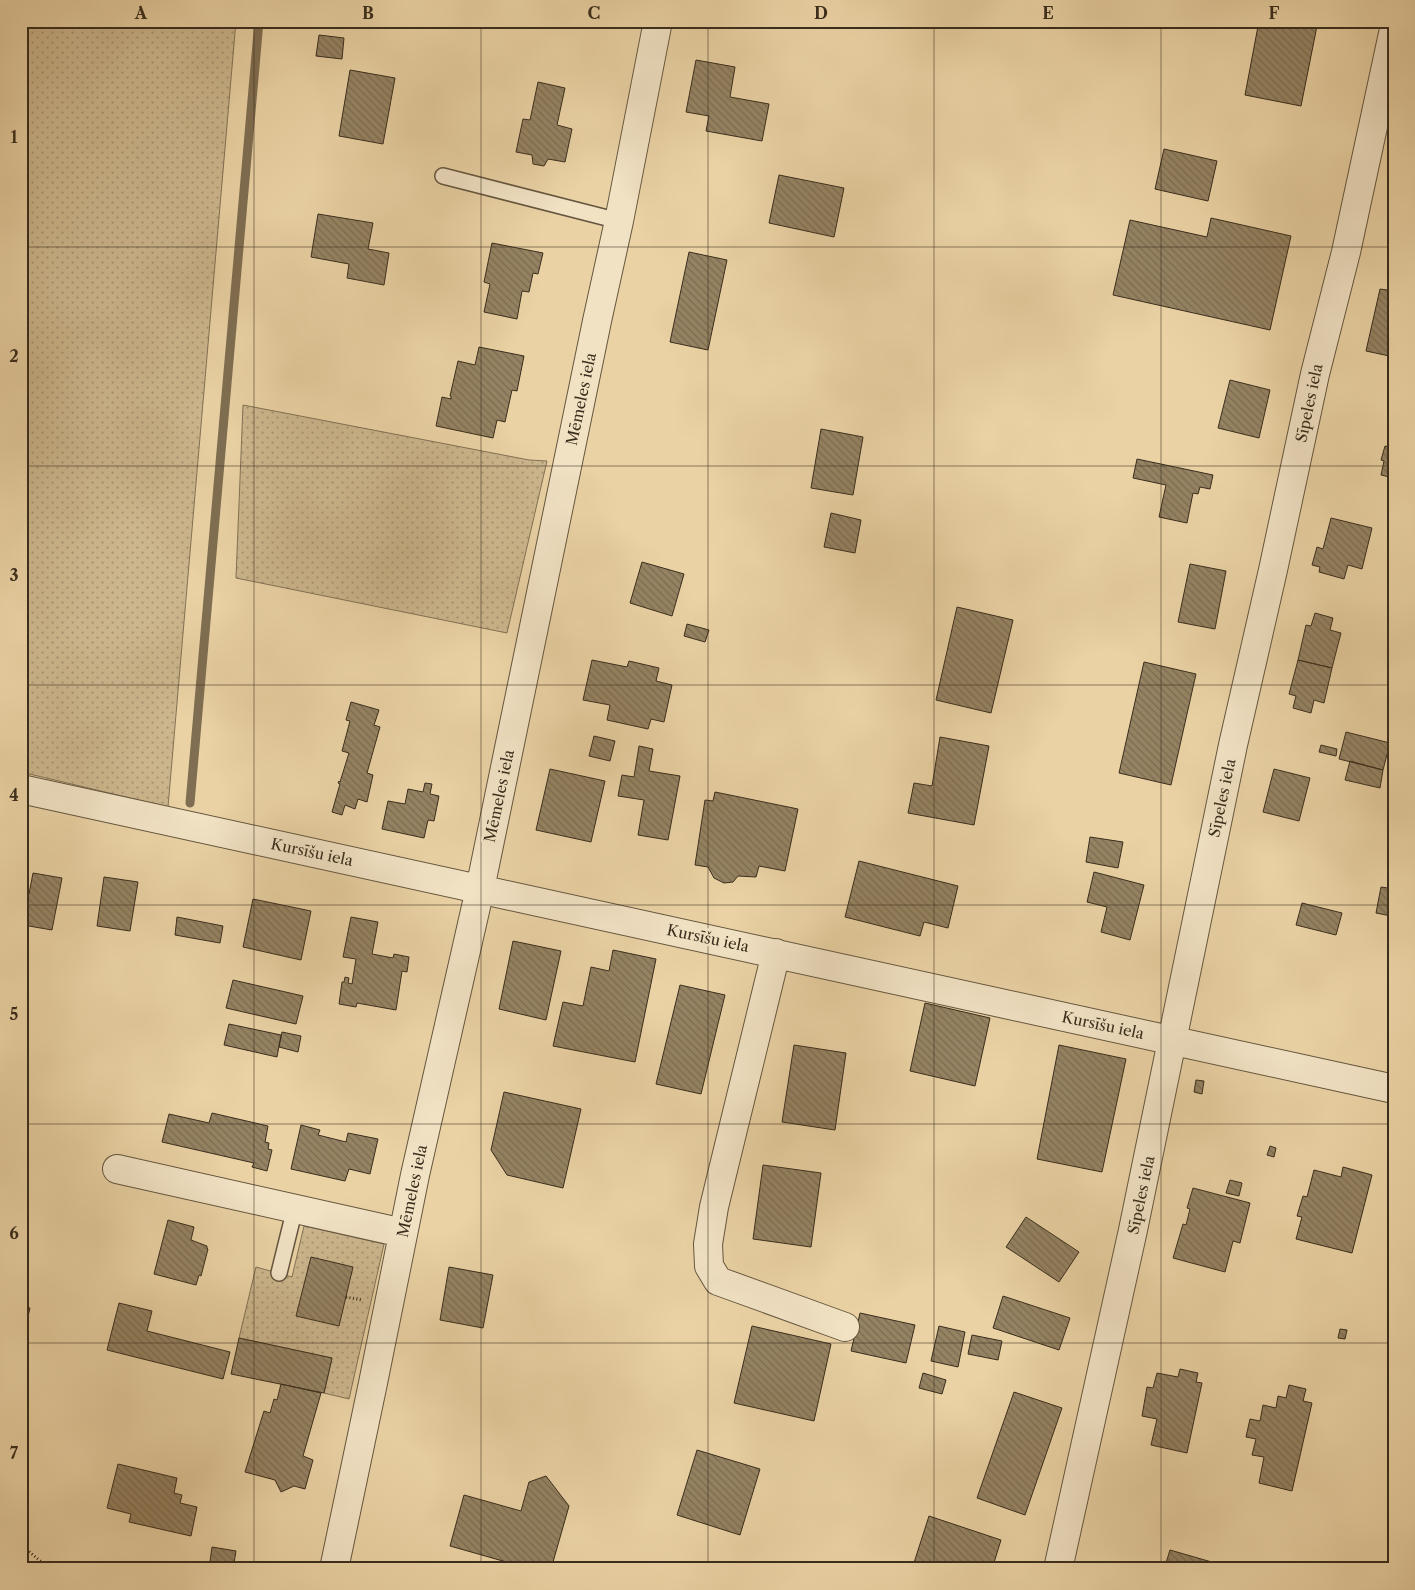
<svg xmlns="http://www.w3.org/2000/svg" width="1415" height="1590" font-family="'Libre Caslon Text',serif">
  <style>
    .grass { fill: url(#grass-dots); stroke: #827255 }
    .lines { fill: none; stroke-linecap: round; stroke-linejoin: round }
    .stream { stroke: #7f6e52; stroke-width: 9 }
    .building { fill: url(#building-back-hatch); stroke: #392d1d }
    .service-casing { stroke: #65563f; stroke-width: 18 }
    .minor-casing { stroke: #65563f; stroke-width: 30 }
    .path { stroke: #392d1d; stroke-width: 3; stroke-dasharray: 1 2.5; stroke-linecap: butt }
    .service { stroke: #f1e2c4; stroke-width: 15 }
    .minor { stroke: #f1e2c4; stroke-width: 28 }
    .grid { fill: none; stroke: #392d1d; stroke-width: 1; stroke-opacity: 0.55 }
    .labels { text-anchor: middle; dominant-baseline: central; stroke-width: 5; stroke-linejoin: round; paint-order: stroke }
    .street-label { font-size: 15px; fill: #392d1d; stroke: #f1e2c4 }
    .neatline { fill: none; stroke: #392d1d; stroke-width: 2 }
    .grid-label { font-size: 16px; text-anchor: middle; font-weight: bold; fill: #392d1d }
  </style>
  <defs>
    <pattern id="grass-dots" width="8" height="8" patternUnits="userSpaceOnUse" patternTransform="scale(1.25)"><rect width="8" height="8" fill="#ccb68d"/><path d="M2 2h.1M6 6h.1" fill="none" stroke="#a79473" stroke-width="1.8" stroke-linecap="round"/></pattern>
    <pattern id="building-back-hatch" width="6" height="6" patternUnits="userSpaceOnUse" patternTransform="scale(1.25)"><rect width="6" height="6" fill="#958363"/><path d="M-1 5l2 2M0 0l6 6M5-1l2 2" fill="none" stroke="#7b6c51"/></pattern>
  </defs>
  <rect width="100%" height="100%" fill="#ead2a4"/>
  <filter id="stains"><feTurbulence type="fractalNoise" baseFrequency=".004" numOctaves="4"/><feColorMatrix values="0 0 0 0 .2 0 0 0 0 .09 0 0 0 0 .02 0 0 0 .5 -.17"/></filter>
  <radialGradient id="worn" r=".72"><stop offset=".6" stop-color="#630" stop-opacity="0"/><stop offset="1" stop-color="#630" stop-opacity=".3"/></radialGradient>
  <!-- grass -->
  <path class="grass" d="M21,21h215l-68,786 -147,-35z
    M243,405l286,55 18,1 -40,172 -271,-55z
    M304,1226l80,18 -35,155 -25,-6 8,-35 -93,-20 17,-71 36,10z"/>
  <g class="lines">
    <!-- stream -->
    <path class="stream" d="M190,803l69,-782"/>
  </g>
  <!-- building -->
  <path class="building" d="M1259,21h59l-17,85 -56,-11z
    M319,35l25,3 -2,21 -26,-3z
    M696,60l39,7 -5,30 39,7 -7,37 -56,-10 3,-15 -23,-4z
    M350,70l45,8 -12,66 -44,-8z
    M538,82l27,6 -8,37 15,4 -7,33 -17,-3 -4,7 -11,-2 -1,-9 -16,-3 7,-33 7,1z
    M1164,149l53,12 -9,40 -53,-12z
    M779,175l65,13 -10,49 -65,-14z
    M318,214l55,9 -5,26 21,4 -5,32 -37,-7 2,-14 -38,-7z
    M1211,218l80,18 -21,94 -157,-35 17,-75 77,17z
    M492,243l51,10 -5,21 -5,-1 -4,19 -7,-1 -5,28 -33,-7 6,-28 -6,-2z
    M689,252l38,8 -19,90 -38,-8z
    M1380,289l14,2v66l-28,-6z
    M479,347l45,9 -7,35 -5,-1 -7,32 -8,-2 -4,18 -57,-12 6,-29 9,2v-3h-1l8,-35 17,4z
    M1230,380l40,10 -11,48 -41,-10z
    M821,429l42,8 -10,58 -42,-7z
    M1385,446l9,2v30l-13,-3 3,-14 -3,-1z
    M1137,459l76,16 -3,14 -10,-2 -2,7 -5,-1 -6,30 -28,-6 7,-32 -33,-7z
    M831,513l30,7 -6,33 -31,-6z
    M1331,518l41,10 -10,41 -14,-4 -4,14 -25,-7 1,-5 -8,-2 5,-18 6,2z
    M642,562l42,12 -12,42 -42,-13z
    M1190,564l36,7 -11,58 -37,-7z
    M957,607l56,13 -22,93 -55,-13z
    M1315,613l18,5 -3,12 11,3 -9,35 -34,-8 8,-35 5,1z
    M1393,614h1v18l-5,-1z
    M687,624l22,6 -4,12 -21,-6z
    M592,660l35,7 2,-6 30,7 -3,13 16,4 -8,37 -13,-3 -3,10 -41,-9 3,-15 -27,-5z
    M1298,660l34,8 -8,35 -10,-3 -3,13 -18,-5 3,-12 -7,-2z
    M1144,662l52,12 -25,111 -52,-12z
    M351,702l28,8 -5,15 6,2 -13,46 6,2 -6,27 -9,-3 -3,10 -10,-4 -3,10 -10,-3 8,-28 -2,-1 1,-2 1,1 9,-29 -7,-2 8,-30 -4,-1z
    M1346,732l44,11 -7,27 -44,-11z
    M594,736l21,5 -5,20 -21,-5z
    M940,737l49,9 -15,79 -66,-12 6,-30 18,3z
    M1321,745l16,4 -1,7 -17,-4z
    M639,746l14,3 -4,22 31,5 -12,64 -30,-5 6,-35 -26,-4 4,-21 12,2z
    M1350,761l33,9 -3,18 -35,-8z
    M550,769l55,12 -14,61 -55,-12z
    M1274,769l36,9 -11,43 -36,-9z
    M425,783l7,1 -2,10 9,2 -5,25 -6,-1 -4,18 -42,-9 6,-28 17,3 3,-15 15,3z
    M715,792l83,17 -13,62 -26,-5 -3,11 -18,-1 -5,6 -9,1 -10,-5 -6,-11 -13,-2 10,-65 8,1z
    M1090,837l33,5 -5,26 -32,-6z
    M859,861l99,25 -10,42 -24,-6 -4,14 -75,-19z
    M1094,872l50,13 -14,55 -29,-8 6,-25 -20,-5z
    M33,873l29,5 -10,52 -29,-5 5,-26 -7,-1v-5l8,1z
    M104,877l34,5 -8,49 -33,-5z
    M1381,887l13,2v12l-3,15 -15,-3z
    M253,899l58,12 -10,49 -58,-13z
    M1302,903l40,10 -6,22 -40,-10z
    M177,917l46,9 -3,17 -45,-8z
    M351,917l27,5 -6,32 21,4 1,-4 15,3 -2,15 -5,-1 -6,39 -39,-7 -1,4 -17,-3 3,-22h2l1,-5 4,1 -1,5 4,1 4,-25 -13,-2z
    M513,941l48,10 -15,69 -47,-11z
    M613,950l43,9 -21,103 -82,-16 10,-44 20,4 8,-39 18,4z
    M233,980l70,16 -7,28 -70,-16z
    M680,985l45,10 -24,99 -45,-10z
    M925,1003l65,15 -15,68 -65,-15z
    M229,1024l52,11 -4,22 -53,-12z
    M282,1032l19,4 -3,16 -19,-5z
    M794,1045l52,8 -11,77 -53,-8z
    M1059,1045l67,14 -24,113 -65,-13z
    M1196,1080l8,1 -2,13 -8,-2z
    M504,1092l77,17 -18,79 -56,-13 -16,-25z
    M212,1113l56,13 -3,16 4,1 -1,6 4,1 -5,21 -15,-4 2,-4 -92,-21 7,-28 40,9z
    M301,1125l19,5 -2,5 28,7 2,-9 30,6 -8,35 -21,-5 -4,12 -54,-12z
    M1270,1146l6,2 -2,9 -7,-2z
    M763,1165l58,8 -10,74 -58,-8z
    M1343,1167l29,8 -20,78 -56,-14 6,-22 -5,-1 6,-20 4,1 7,-27 27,7z
    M1230,1180l12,3 -3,13 -13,-3z
    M1193,1188l57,15 -10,40 -7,-2 -8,31 -52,-14 10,-34 3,1 4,-16 -3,-1z
    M1026,1217l53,35 -20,30 -53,-35z
    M168,1220l26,7 -3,13 16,6v2l1,1 -7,27 -2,-1 -3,10 -42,-11z
    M311,1257l42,10 -14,59 -43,-10z
    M449,1267l44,8 -10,53 -43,-8z
    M1003,1296l67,22 -11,32 -66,-22z
    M119,1303l33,8 -5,20 83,21 -7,27 -116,-29z
    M21,1306l9,2 -9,37z
    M860,1313l55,12 -9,38 -55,-12z
    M752,1326l79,18 -17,77 -80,-18z
    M939,1326l26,6 -7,35 -27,-6z
    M1340,1329l7,1 -2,9 -7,-1z
    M972,1335l30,6 -4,19 -30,-6z
    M239,1338l93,20 -8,35 -93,-19z
    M1180,1369l18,4 -2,9 6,1 -15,70 -36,-8 6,-26 -15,-3 5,-29 6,1 4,-15 21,4z
    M923,1373l23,7 -4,14 -23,-6z
    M281,1384l40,9 -18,63 10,4 -8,29 -11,-3 -13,6 -6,-12 -30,-8 19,-61 6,2 4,-14 3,1z
    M1289,1385l17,4 -3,12 9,2 -20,88 -33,-8 5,-26 -12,-2 4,-16 -10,-2 4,-18 10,2 3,-16 13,3 2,-12 8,2z
    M1014,1392l48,16 -37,107 -48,-17z
    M697,1450l63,19 -20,66 -63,-20z
    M118,1464l59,14 -3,15 8,2 -2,8 17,4 -6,29 -62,-14 2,-8 -24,-6z
    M546,1476l23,30 -18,63h-20l-81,-23 14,-51 57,16 8,-29z
    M929,1516l72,24 -9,29h-80z
    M212,1547l24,4 -3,18h-24z
    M1170,1550l59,17v2h-65z"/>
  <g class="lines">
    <defs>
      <path id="service" d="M443,176l176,45
        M279,1273l16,-65"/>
      <path id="minor" d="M21,789l1373,300
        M776,953l-62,254 -6,37 1,22 9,15 127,46
        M117,1169l286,64
        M334,1569l39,-186 42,-208 65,-286 117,-568 22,-100 39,-200
        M1058,1569l75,-339 100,-485 40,-175 42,-196 31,-122 48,-223"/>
    </defs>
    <!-- service casing -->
    <use href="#service" class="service-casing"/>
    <!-- minor casing -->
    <use href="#minor" class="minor-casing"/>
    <!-- path -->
    <path class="path" d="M346,1297l16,3
      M21,1545l29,24"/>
    <!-- service -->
    <use href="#service" class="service"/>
    <!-- minor -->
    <use href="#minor" class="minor"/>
  </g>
  <!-- grid -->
  <path class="grid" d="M254,21v1548M481,21v1548M708,21v1548M934,21v1548M1161,21v1548M21,247h1373M21,466h1373M21,685h1373M21,905h1373M21,1124h1373M21,1343h1373"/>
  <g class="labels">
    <!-- street labels -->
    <g class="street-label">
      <text transform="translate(581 399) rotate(-78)">Mēmeles iela</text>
      <text transform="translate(1309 403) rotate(-78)">Sīpeles iela</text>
      <text transform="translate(499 796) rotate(-78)">Mēmeles iela</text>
      <text transform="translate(1222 798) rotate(-78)">Sīpeles iela</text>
      <text transform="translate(312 852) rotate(12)">Kursīšu iela</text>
      <text transform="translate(708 938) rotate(12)">Kursīšu iela</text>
      <text transform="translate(1103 1025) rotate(12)">Kursīšu iela</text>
      <text transform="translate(412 1191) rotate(-78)">Mēmeles iela</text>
      <text transform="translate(1141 1195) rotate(-78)">Sīpeles iela</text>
    </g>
  </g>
  <!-- margin -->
  <rect width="1415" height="1590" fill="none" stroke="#ead2a4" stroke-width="55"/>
  <rect x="28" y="28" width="1360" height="1534" class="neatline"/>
  <g class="grid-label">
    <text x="141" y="19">A</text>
    <text x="368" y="19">B</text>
    <text x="594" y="19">C</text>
    <text x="821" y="19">D</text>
    <text x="1048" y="19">E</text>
    <text x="1274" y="19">F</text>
    <text x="14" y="143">1</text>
    <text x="14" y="362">2</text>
    <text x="14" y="581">3</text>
    <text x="14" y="801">4</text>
    <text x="14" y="1020">5</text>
    <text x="14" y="1239">6</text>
    <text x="14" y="1459">7</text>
  </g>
  <rect width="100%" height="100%" filter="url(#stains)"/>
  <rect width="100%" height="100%" fill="url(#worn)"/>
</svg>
